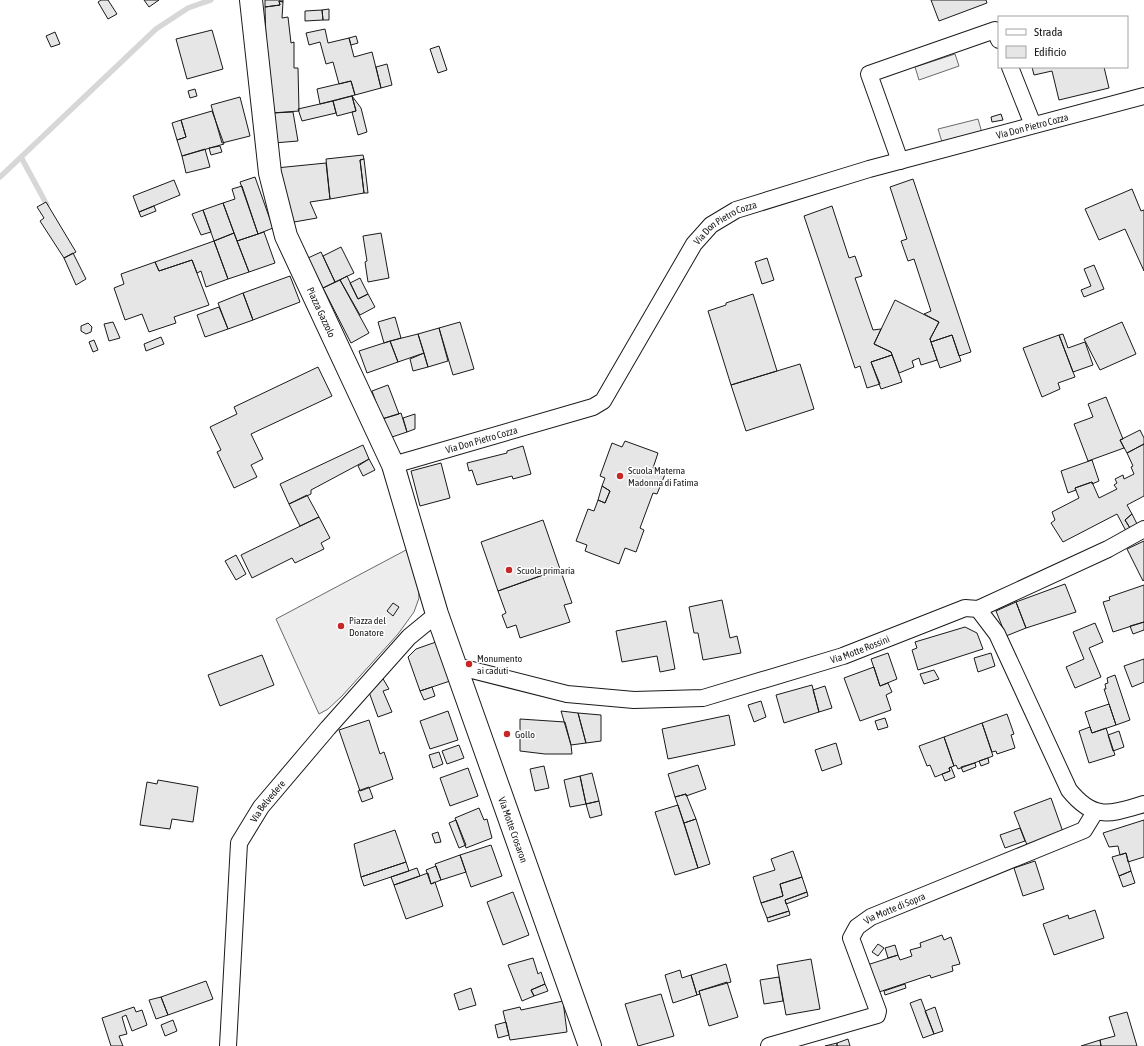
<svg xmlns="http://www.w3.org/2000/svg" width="1144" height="1046" font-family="'Asap Condensed',sans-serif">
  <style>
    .built { fill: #ededed; stroke: #6a6a6a }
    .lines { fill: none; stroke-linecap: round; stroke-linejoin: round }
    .stream { stroke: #d7d7d7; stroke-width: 5.5 }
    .building { fill: #e6e6e6; stroke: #1a1a1a }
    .street-casing { stroke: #1a1a1a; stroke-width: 18 }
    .secondary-casing { stroke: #1a1a1a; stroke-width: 24 }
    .street { stroke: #fff; stroke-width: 16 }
    .secondary { stroke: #fff; stroke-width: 22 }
    .poi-dot { fill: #c62828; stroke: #fff; stroke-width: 1.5 }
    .labels { text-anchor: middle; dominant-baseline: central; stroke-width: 3; stroke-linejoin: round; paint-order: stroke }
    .street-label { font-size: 10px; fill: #1a1a1a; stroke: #fff }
    .poi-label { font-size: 10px; fill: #1a1a1a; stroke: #fff; text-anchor: start }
  </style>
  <rect width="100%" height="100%" fill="#fff"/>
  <!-- built -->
  <path class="built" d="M955,54l4,12 -40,14 -4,-13z
    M978,119l4,14 -40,9 -4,-13z
    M406,550l12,32 1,16 -5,14 -16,22 -56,62 -14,13 -9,5 -43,-95z"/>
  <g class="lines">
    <!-- stream -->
    <path class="stream" d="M21,157l26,48
      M0,177l156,-148 32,-21 23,-8"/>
  </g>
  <!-- building -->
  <path class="building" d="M101,0h7l9,14 -9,5 -10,-17z
    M144,0h15l-10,7z
    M265,0h18v2l-4,-1 1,4 -15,2z
    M931,0h55l1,3 -48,18z
    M279,1l4,1 -1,16 6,-1 3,26 3,-1v26h4l1,43 -27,2 -6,-70 -1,-36 15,-2z
    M329,9v11h-6l-1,-10z
    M322,10l1,10 -18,1v-10z
    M325,29l3,14 21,-5 5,19 18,-5 9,36 -26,7 -4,-14 -12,3 -6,-22 -7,2 -6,-22 -11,3 -3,-12z
    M212,30l11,39 -36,10 -11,-40z
    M55,32l5,12 -9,3 -5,-11z
    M356,36l2,7 -7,2 -2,-7z
    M439,46l8,24 -9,3 -8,-24z
    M387,64l5,21 -11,3 -5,-21z
    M1032,67h72l5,21 -50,12 -7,-29 -18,4z
    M351,81l4,14 -35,9 -3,-15z
    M195,89l2,7 -7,2 -2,-7z
    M352,96l9,12 6,24 -9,3 -6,-23 4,-1z
    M352,96l4,15 -19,5 -4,-15z
    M240,97l10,39 -28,7 -11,-38z
    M333,101l3,12 -34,8 -4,-12z
    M212,111l12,33 -42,12 -5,-16 9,-3 -5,-17z
    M293,112l5,29 -24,2 -2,-30z
    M1001,114l2,6 -11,2 -1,-5z
    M181,120l5,17 -9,3 -5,-17z
    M220,146l2,6 -11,3 -2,-7z
    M205,149l5,18 -24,6 -4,-17z
    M363,155l1,4 -4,1 4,33 -34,6 -4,-40z
    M364,159l4,34h-4l-4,-33z
    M326,163l4,36 -20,3 7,16 -23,4 -18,-54z
    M255,177l18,51 -15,6 -18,-52z
    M913,179l58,173 -12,4 -7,-21 -21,7 -1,-3 9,-17 -15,-8 7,-3 -17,-52 -6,2 -7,-20 6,-2 -17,-52z
    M174,180l6,15 -41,17 -6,-16z
    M242,186l16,48 -21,7 -14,-38 12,-4 -3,-10z
    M1132,189l9,22 3,-1v61l-19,-42 -26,11 -14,-31z
    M46,202l30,50 -12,6 -24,-37 4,-3 -7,-11z
    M223,203l11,30 -20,8 -11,-31z
    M154,206l2,5 -15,6 -2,-5z
    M832,206l17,52 6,-2 7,20 -7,2 18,52 8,-1 -7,15 17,8 1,3 -21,7 9,22 -13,4 -7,-22 -5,2 -51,-152z
    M203,210l8,22 -10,3 -9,-21z
    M264,232l11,31 -26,9 -12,-31z
    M234,233l15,39 -21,7 -14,-38z
    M381,233l8,45 -21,4 -3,-20 2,-1 -4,-25z
    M214,241l14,38 -22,8 -5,-16 -4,2 -5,-13 -33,11 -4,-9z
    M341,247l13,26 -19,9 -12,-26z
    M321,252l14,30 -12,6 -15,-30z
    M73,253l13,26 -10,6 -12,-27z
    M767,258l7,22 -12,4 -7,-22z
    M192,260l17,45 -35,12 2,6 -27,9 -7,-18 -17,6 -11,-32 10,-4 -3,-10 34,-12 4,9z
    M1094,265l10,24 -20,8 -3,-7 10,-4 -7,-17z
    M290,276l10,26 -47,18 -10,-27z
    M347,276l11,23 10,-5 7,13 -15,8 -20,-35z
    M360,278l8,16 -10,5 -8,-16z
    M340,280l29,53 -18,10 -28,-55z
    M243,293l10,27 -25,9 -10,-26z
    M753,294l24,77 -46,14 -23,-74 18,-6v-2z
    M895,300l44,22 -9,17 7,21 -16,5 -2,-7 -7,3 2,6 -15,6 -8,-21 -17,-8z
    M219,307l9,22 -23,8 -8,-22z
    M395,317l6,21 -17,5 -6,-21z
    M113,322l7,16 -11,3 -5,-17z
    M460,322l14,47 -21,6 -14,-47z
    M1122,322l14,32 -36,16 -16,-31z
    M88,323l4,4 -1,5 -5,2 -5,-3v-5z
    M439,328l9,33 -20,6 -10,-33z
    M418,334l6,19 -26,9 -8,-21z
    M1063,334l5,14 17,-6 8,23 -20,7 -14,-37z
    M952,335l9,26 -21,7 -9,-26z
    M1059,335l16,42 -17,6 2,6 -18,8 -19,-49z
    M161,337l3,7 -18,7 -2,-7z
    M94,340l4,10 -5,2 -4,-10z
    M390,341l8,21 -31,11 -8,-22z
    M424,353l4,14 -15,4 -3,-12z
    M892,355l10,27 -21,7 -10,-27z
    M800,364l14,45 -68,22 -15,-46z
    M318,367l14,29 -81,38 12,25 -12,6 6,12 -23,11 -17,-36 4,-2 -11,-23 27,-13 -3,-7z
    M388,385l11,29 -17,5 -10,-28z
    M1106,397l17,42 -3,1 4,8 -36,13 -14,-37 19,-7 -5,-13z
    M401,413l6,19 -18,6 -7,-19z
    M415,414v15l-8,3 -4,-14z
    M1140,430l4,8v6l-17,9 -7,-13z
    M625,441l33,12 -5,15 13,4 -9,22 -4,-1 -13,35 4,2 -8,22 -11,-4 -6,16 -34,-13 2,-6 -11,-4 12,-32 6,2 4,-11 7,3 5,-12 -8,-5 3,-8 -5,-2 12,-33 10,4z
    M1144,444v52l-17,9 5,9 -7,6 5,8 -4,3 -9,-17 -54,28 -12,-19 4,-3 -3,-8 27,-14 -4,-10 17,-6 7,16 18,-9 -3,-4 3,-2 -2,-4 8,-4 1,4 10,-5 -3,-7 2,-1 -6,-13z
    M363,445l6,14 -58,31v4l-22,10 -9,-20z
    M523,446l8,28 -18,5 -1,-3 -35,9 -5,-15 -3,1 -2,-8 40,-10v-2z
    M369,459l6,11 -12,6 -5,-10z
    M1092,460l7,21 -7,3v-2l-17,6 1,2 -8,3 -7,-22z
    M441,463l9,35 -30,8 -9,-35z
    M602,486l8,5 -5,12 -7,-3z
    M307,495l12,22 -19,9 -11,-22z
    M1132,514l5,10 -7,4 -5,-8z
    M319,517l11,21 -9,5 3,6 -29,14 -3,-5 -40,20 -11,-23z
    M543,520l17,49 -62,22 -17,-49z
    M1144,541v39l-1,1 -16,-32z
    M236,555l10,19 -10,6 -11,-19z
    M560,569l12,34 -8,2 6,17 -50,16 -4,-13 -9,3 -5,-13 4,-2 -8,-22z
    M1065,584l11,28 -50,16 -10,-26z
    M1144,585v37l-31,10 -10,-30 7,-2 -1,-3z
    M722,600l8,38 7,-2 4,17 -38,7 -5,-27h-4l-5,-26z
    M1016,602l10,26 -20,8 -10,-25z
    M393,603l6,4 -6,9 -6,-5z
    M666,621l9,48 -15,3 -3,-16 -35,6 -6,-31z
    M1144,622v8l-11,4 -3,-8z
    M1095,623l8,19 -14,6 12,29 -26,11 -9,-21 18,-8 -11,-27z
    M965,627l12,6 6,16 -65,21 -6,-20 5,-2 -2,-6z
    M436,642l14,39 -30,10 -12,-34 8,-8z
    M888,653l9,26 -17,7 -9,-27z
    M991,653l4,13 -17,6 -4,-14z
    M262,655l12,30 -54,21 -12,-31z
    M1144,659v23l-12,5 -8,-21z
    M874,667l6,19 8,-3 4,9 -6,3 5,15 -31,11 -16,-43z
    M934,670l5,9 -15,5 -4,-10z
    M1115,675l15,45 -14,5 -12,-36h2l-1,-5 3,-1 -1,-5z
    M382,677l7,12 -6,2 9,21 -14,5 -9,-25z
    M812,685l7,27 -35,11 -8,-28z
    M825,686l7,22 -13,4 -6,-22z
    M432,687l3,9 -11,4 -4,-9z
    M761,701l5,16 -12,5 -6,-17z
    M1109,704l7,21 -24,8 -7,-21z
    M448,711l10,29 -28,9 -10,-28z
    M561,711l17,2 8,30 -15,2z
    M578,713l23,2v26l-15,2z
    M1007,714l7,20 -3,1 4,13 -18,6 -1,-3 -4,1 -10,-29z
    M729,715l6,30 -67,14 -6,-30z
    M885,718l3,9 -10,3 -3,-9z
    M520,719l45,3 6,23 1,9h-27l-25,-3z
    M369,720l11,34 4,-2 9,27 -33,12 -21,-61z
    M982,723l11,33 -35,13 -2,-4 -2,1 -10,-29z
    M1090,727l2,6 14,-5 9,27 -26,8 -10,-32z
    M1119,731l5,16 -11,4 -5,-16z
    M944,737l10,29 -5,2 1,3 -15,6 -5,-12 -3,1 -8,-20z
    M836,743l6,21 -20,7 -7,-21z
    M459,745l5,13 -17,6 -5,-13z
    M439,752l4,12 -10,4 -4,-13z
    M988,758l1,5 -8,3 -2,-5z
    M975,763l1,4 -13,5 -2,-5z
    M698,765l8,24 -20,7v-2l-11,3 -7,-23z
    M544,766l5,22 -14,3 -5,-22z
    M951,767l4,10 -10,4 -3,-7 8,-3 -1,-3z
    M468,768l10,28 -28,10 -10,-28z
    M592,773l7,28 -13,3 -6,-28z
    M580,776l6,28 -16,3 -6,-27z
    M158,780l40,7 -5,35 -21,-3 -2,10 -30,-4 7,-43 10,2z
    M369,787l4,11 -11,4 -4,-11z
    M686,794l10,25 -12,4 -9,-26z
    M1051,798l12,34 -36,13 -13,-33z
    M599,801l3,14 -12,3 -4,-14z
    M678,805l20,63 -23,7 -20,-63z
    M479,808l5,12 3,-1 5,19 -26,10 -11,-30z
    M696,819l14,45 -12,4 -14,-45z
    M456,820l10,25 -7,3 -10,-25z
    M1144,820v37l-16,5 -2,-9 -6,2 -2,-9 -9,1 -6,-14z
    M1020,828l5,13 -20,7 -5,-13z
    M395,830l11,32 -45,15 -7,-33z
    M438,832l3,10 -6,1 -3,-9z
    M491,845l11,31 -31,11 -11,-32z
    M793,851l9,26 -22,7 3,12 -22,7 -8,-26 22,-7 -4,-11z
    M1126,853l5,18 -12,5 -7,-19z
    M460,855l6,17 -25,8 -6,-16z
    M1035,861l9,28 -21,7 -9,-28z
    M406,862l3,9 -45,15 -3,-9z
    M436,866l5,14 -10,4 -5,-14z
    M417,868l3,8 -26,9 -3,-8z
    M1131,871l4,12 -12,4 -4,-11z
    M428,873l3,11 4,-2 8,24 -37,13 -12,-34z
    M802,877l5,15 -22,8 4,11 -22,7 -6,-15 22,-7 -3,-12z
    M513,892l16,43 -26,10 -16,-43z
    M807,892l1,4 -22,8 -1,-4z
    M1095,910l9,28 -50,17 -11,-31 25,-9 1,4z
    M789,911l1,4 -22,7 -1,-4z
    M942,935l2,5 7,-3 9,27 -8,2 1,5 -22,7 -1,-3 -57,19 -9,-28 34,-11 2,5 12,-4 -2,-6 11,-3 -1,-4z
    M878,944l6,4 -6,8 -6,-4z
    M895,945l3,10 -10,3 -3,-10z
    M533,958l5,16 3,-2 4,12 -14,6 3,6 -12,5 -14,-36z
    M811,959l9,50 -34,6 -9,-50z
    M726,964l5,18 -32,9 1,3 -3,1 -6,-20z
    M680,970l2,8 9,-3 6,20 -24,8 -8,-28z
    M779,977l4,24 -19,3 -4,-24z
    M206,981l7,18 -45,16 -7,-18z
    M727,982l11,35 -29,9 -10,-35z
    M545,984l3,7 -14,5 -3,-6z
    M905,984l1,4 -21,7 -1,-4z
    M471,988l5,17 -17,5 -5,-16z
    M661,994l13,42 -36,10 -13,-42z
    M161,997l7,18 -12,4 -7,-19z
    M921,999l13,35 -11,4 -13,-35z
    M563,1001l4,31 -57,8 -7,-29 17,-4 1,3z
    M134,1007l2,5 6,-2 5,15 -15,6 -6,-16 -4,2 5,17 -8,2 4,10h-12l-9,-28z
    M935,1007l8,24 -9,3 -9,-23z
    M1127,1012l10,34h-36l-1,-6 15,-4 -6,-19z
    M173,1020l4,11 -12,5 -4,-11z
    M506,1022l3,13 -11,3 -3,-13z
    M848,1039l2,7h-13v-3z
    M1100,1040l1,6h-20z
    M837,1043v3h-12z"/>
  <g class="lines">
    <defs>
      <g id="street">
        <path d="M1010,67l23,58"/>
        <path d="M900,161l-31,-87 126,-44 4,10"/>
        <path id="s1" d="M393,465l200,-58 10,-6 91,-157 17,-19 25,-15 133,-41 275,-73"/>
        <path d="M978,609l130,-60 36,-20"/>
        <path id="s2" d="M456,666l111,28 67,6 69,-2 140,-42 122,-48 13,1 19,25 72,156c25,31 41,24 75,14"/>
        <path id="s3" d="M228,1046l11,-203 22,-36 67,-79 81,-91 28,-23"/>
        <path id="s4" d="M769,1046l108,-31 1,-4 -27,-73 6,-11 14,-10 213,-87 11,-18"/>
      </g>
      <g id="secondary">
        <path id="s5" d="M251,0l19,173 16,63 107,229 44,149 153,432"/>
      </g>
    </defs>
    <!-- street casing -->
    <use href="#street" class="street-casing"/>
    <!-- secondary casing -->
    <use href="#secondary" class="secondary-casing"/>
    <!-- street -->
    <use href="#street" class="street"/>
    <!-- secondary -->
    <use href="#secondary" class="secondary"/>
  </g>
  <!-- markers -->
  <g class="poi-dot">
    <circle cx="620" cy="476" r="4"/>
    <circle cx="509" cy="570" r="4"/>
    <circle cx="341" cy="626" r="4"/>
    <circle cx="469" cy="664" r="4"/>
    <circle cx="507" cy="734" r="4"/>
  </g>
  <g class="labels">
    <!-- street labels -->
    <g class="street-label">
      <text stroke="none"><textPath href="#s1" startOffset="764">Via Don Pietro Cozza</textPath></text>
      <text stroke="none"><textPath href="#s1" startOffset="440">Via Don Pietro Cozza</textPath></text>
      <text stroke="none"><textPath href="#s5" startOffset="323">Piazza Gazzolo</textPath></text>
      <text stroke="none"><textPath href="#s1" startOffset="92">Via Don Pietro Cozza</textPath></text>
      <text stroke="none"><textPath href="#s2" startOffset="415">Via Motte Rossini</textPath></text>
      <text stroke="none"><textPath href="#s3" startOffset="254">Via Belvedere</textPath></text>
      <text stroke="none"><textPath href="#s5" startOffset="876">Via Motte Crosaron</textPath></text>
      <text stroke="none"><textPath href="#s4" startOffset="249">Via Motte di Sopra</textPath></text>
    </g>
    <!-- poi labels -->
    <g class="poi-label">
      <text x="628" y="470">Scuola Materna<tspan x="628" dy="12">Madonna di Fatima</tspan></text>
      <text x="517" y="570">Scuola primaria</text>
      <text x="349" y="620">Piazza del<tspan x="349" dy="12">Donatore</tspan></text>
      <text x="477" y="658">Monumento<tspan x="477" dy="12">ai caduti</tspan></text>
      <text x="515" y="734">Gollo</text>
    </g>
  </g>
  <!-- legend -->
  <rect x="998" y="16" width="130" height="52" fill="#ffffff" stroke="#a3a3a3"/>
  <rect x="1006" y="29" width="20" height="6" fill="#ffffff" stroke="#a3a3a3"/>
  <text x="1034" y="36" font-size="12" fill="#1a1a1a">Strada</text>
  <rect x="1006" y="46" width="20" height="12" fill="#e6e6e6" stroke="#a3a3a3"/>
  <text x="1034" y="56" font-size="12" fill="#1a1a1a">Edificio</text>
</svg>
